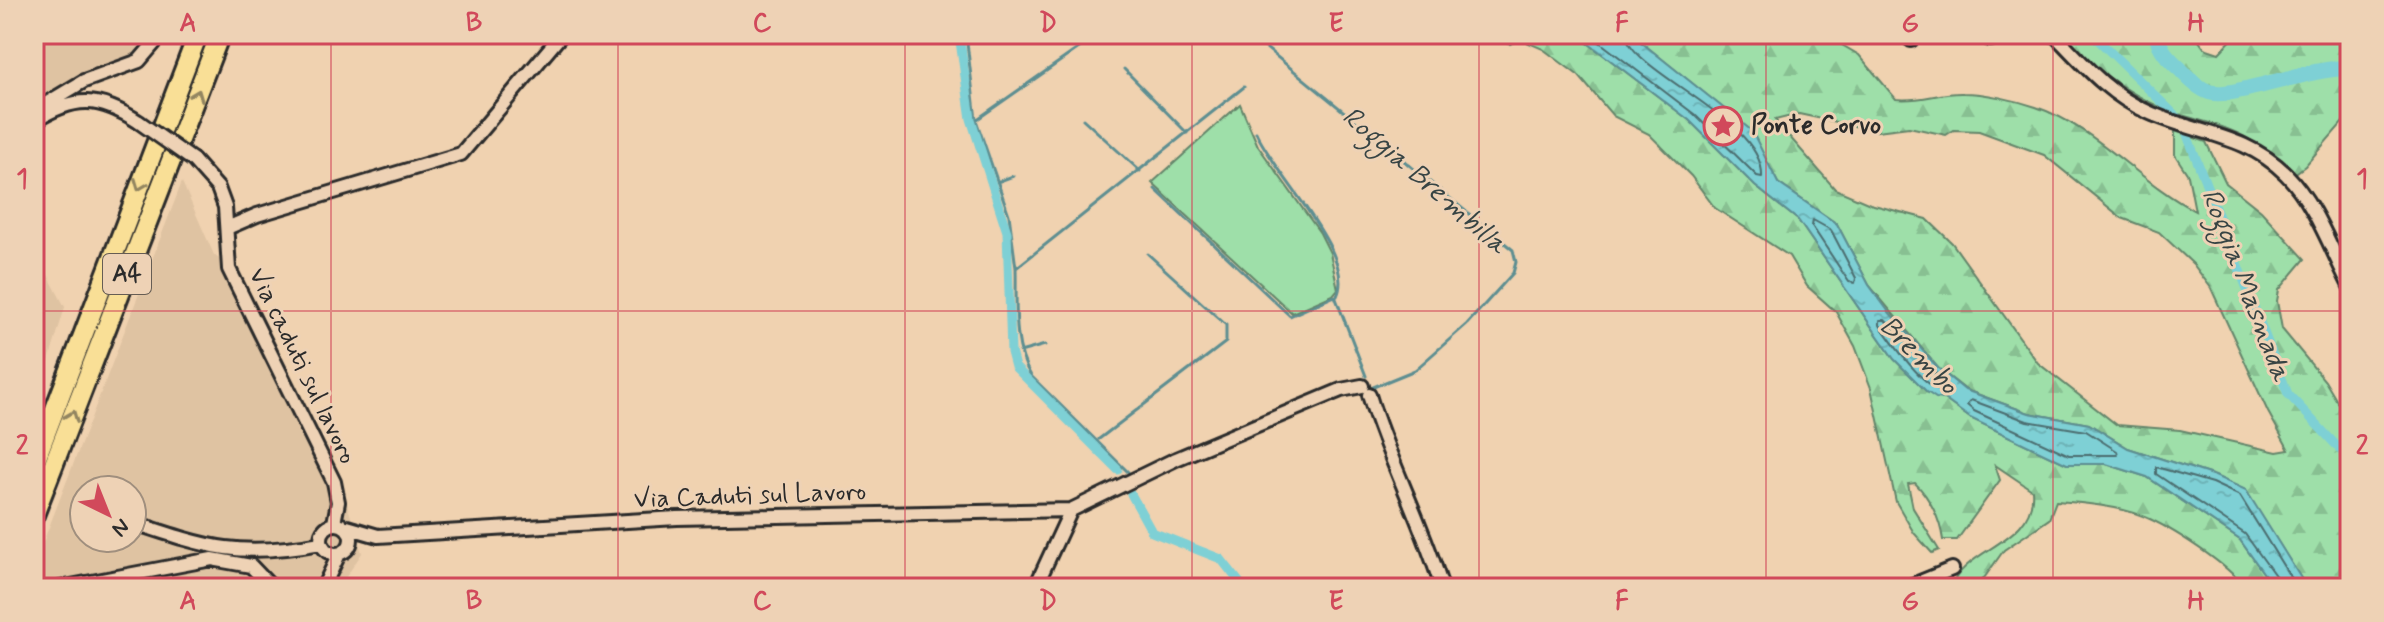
<svg xmlns="http://www.w3.org/2000/svg" width="2384" height="622" font-family="Mynerve,sans-serif">
  <style>
    .built { fill: #dfc3a2; fill-rule: evenodd }
    .forest { fill: url(#forest-firs); stroke: #64856a; stroke-width: 2; fill-rule: evenodd }
    .garden { fill: #9edfa9; stroke: #64856a; stroke-width: 2 }
    .water { fill: url(#water-ripples); stroke: #5d8e91; stroke-width: 2 }
    .lines { fill: none; stroke-linecap: round; stroke-linejoin: round }
    .shore { stroke: #4c6d6f; stroke-width: 2 }
    .stream { stroke: #5d8e91; stroke-width: 3 }
    .canal { stroke: #7ed0d5; stroke-width: 9 }
    .river { stroke: #7ed0d5; stroke-width: 16 }
    .minor-casing { stroke: #2b2b2b; stroke-width: 18 }
    .highway-casing { stroke: #2b2b2b; stroke-width: 24 }
    .minor { stroke: #eed2b5; stroke-width: 12 }
    .highway { stroke: #f9df96; stroke-width: 18 }
    .minor-bridge-casing { stroke: #2b2b2b; stroke-width: 18; stroke-linecap: butt }
    .minor-bridge { stroke: #eed2b5; stroke-width: 12 }
    .oneway { stroke: #928560 }
    .grid { fill: none; stroke: #d1495b; stroke-width: 2; stroke-opacity: 0.55 }
    .labels { text-anchor: middle; dominant-baseline: central; stroke-width: 6; stroke-linejoin: round; paint-order: stroke }
    .shield { fill: #eed2b5; stroke: #665d54; stroke-width: 2 }
    .shield-label { font-size: 24px; font-weight: bold; fill: #2b2b2b }
    .poi-label { font-size: 26px; font-weight: bold; fill: #2b2b2b; stroke: #eed2b5; text-anchor: start }
    .street-label { font-size: 26px; fill: #2b2b2b; stroke: #eed2b5 }
    .water-label { font-size: 28px; font-style: italic; fill: #374444; stroke: #eed2b5 }
    .neatline { fill: none; stroke: #d1495b; stroke-width: 3 }
    .grid-label { font-size: 26px; text-anchor: middle; font-weight: bold; fill: #d1495b }
  </style>
  <defs>
    <pattern id="forest-firs" width="22" height="20" patternUnits="userSpaceOnUse" patternTransform="scale(2)"><rect width="22" height="20" fill="#9edfa9"/><path d="M5 1l3.5 6h-7zM16 11l3.5 6h-7z" fill="#88c092"/></pattern>
    <pattern id="water-ripples" width="26" height="14" patternUnits="userSpaceOnUse" patternTransform="scale(2)"><rect width="26" height="14" fill="#7ed0d5"/><path d="M2 4q2-2 4 0t4 0M15 11q2-2 4 0t4 0" fill="none" stroke="#6db3b7"/></pattern>
  </defs>
  <rect width="100%" height="100%" fill="#f0d2b0"/>
  <filter id="ink" filterUnits="userSpaceOnUse"><feTurbulence type="fractalNoise" baseFrequency=".0125" numOctaves="2"/><feDisplacementMap in="SourceGraphic" scale="16" xChannelSelector="R" yChannelSelector="G"/><feConvolveMatrix kernelMatrix="1 2 1 2 8 2 1 2 1" color-interpolation-filters="sRGB"/></filter>
  <g filter="url(#ink)">
    <!-- built -->
    <path class="built" d="M34,34h121l-21,25 -100,59z
      M182,182l32,73 24,18 101,205 23,75 -16,24 7,11h-319v-22zM84,490h48v48h-48z
      M34,249l31,58 -16,54 -15,23z"/>
    <!-- forest -->
    <path class="forest" d="M1502,34h74l113,86 66,66 43,34 96,139 33,33 17,7 26,19 97,46h39l41,13 93,63 34,48h-29c-17,-24 -75,-61 -102,-72 -26,-10 -59,-13 -87,-15l-7,18 -45,31 -27,38h-26c12,-40 86,-45 81,-98l-37,-25 5,15 -43,60h-14c-3,-21 -13,-42 -28,-57l-7,1 5,24 26,42 -7,3 -18,-20 -18,-31 -25,-114 -16,-42 -19,-34 -29,-26 -18,-30 -74,-48 -24,-32 -42,-42 -36,-18 -34,-40 -36,-27 -23,-10 -10,5z
      M1631,34h192l36,21 37,44c23,3 45,-7 67,-6 22,0 52,7 73,14 60,20 103,75 159,104l-7,-36 -13,-20v-24l31,11 20,41 35,28 44,48 -26,31 -2,11 5,28 43,52 25,42v165h-43l-62,-98 -30,-14 -87,-28 -39,-24 -60,-11 -63,-23 -28,-22 -69,-83 -32,-61 -59,-41 -27,-52zM1799,114l78,17 32,-4 37,8 8,-5 25,1 65,24 78,63 37,14 34,32 18,24 57,124 21,38 -12,2 -97,-22 -63,-5 -79,-62 -86,-120 -25,-24 -57,-15 -35,-15 -60,-69z
      M2067,34h127l10,14 15,5 18,-19h113v80l-45,52 -12,9c-17,-16 -33,-31 -54,-41 -23,-12 -51,-15 -75,-25 -34,-15 -78,-43 -97,-75z"/>
    <!-- garden -->
    <path class="garden" d="M1240,104l18,42 62,87 10,20 8,36 -5,6 -41,18 -140,-130z"/>
    <!-- water -->
    <path class="water" d="M1576,34h55l121,97 26,52 59,41 32,61 20,27 49,56 27,22 64,23 60,11 39,24 87,28 31,14 61,98h-33l-34,-48 -93,-63 -41,-13h-39l-97,-46 -26,-19 -8,-1 -9,-6 -33,-33 -96,-139 -43,-34 -66,-66z"/>
    <g class="lines">
      <!-- shore -->
      <path class="shore" d="M1589,34l105,80 63,62 5,1c3,-57 -132,-105 -136,-143
        M1813,220l18,10 25,48 -1,5 -6,-1 -37,-56z
        M1880,320h5l60,64 -1,6c-19,1 -53,-49 -64,-65z
        M1971,400l56,21 59,10 31,20 1,4h-49l-95,-44 -7,-6z
        M2280,588l-1,-7 -34,-47 -89,-60v-7l56,16 28,13 57,92"/>
      <!-- stream -->
      <path class="stream" d="M966,34l10,86 33,95 7,53 228,-181
        M1249,34l264,216 3,12 -3,11 -46,51 -52,46 -49,20
        M1124,69l63,64
        M1083,119l57,52
        M976,120l123,-86
        M1256,132c16,39 101,123 81,164
        M997,182l16,-6
        M1155,189l135,127 45,-20 31,80
        M1016,268c1,36 -4,77 15,108l97,96
        M1020,352l25,-7
        M1099,439l127,-97v-17l-78,-71"/>
      <!-- canal -->
      <path class="canal" d="M959,34l12,85 36,113 4,120 4,15 103,103
        M2092,34l84,82
        M2187,135l101,259 62,66
        M1131,494l21,38 69,27 23,29"/>
      <!-- river -->
      <path class="river" d="M2156,34c4,16 12,24 24,35 8,9 18,19 29,23 22,8 104,-26 141,-24"/>
      <defs>
        <path id="minor" d="M1905,34l6,6
          M1980,34l10,5 18,-5
          M2054,34c28,29 55,61 94,78 48,22 98,22 138,62 29,29 45,75 64,112
          M34,111l50,-30 55,-20 23,-27
          M34,121c41,-26 65,-25 105,1
          M193,160l25,28 7,19 4,62 105,213 4,20 -4,21
          M227,228l30,-13 204,-61 101,-120
          M1369,395c20,66 53,127 73,193
          M132,522c78,26 107,36 189,21
          M321 539a15 15 0 1 1 30 0a15 15 0 1 1-30 0Z
          M347,527l31,9 299,-18 394,-8 105,-51 165,-69 21,-4
          M60,588l152,-29 39,7 21,22
          M323,588l16,-34
          M1035,588l36,-78
          M1905,588l47,-19"/>
        <path id="highway" d="M34,464l164,-430
          M34,515l186,-481"/>
      </defs>
      <!-- minor casing -->
      <use href="#minor" class="minor-casing"/>
      <!-- highway casing -->
      <use href="#highway" class="highway-casing"/>
      <!-- minor -->
      <use href="#minor" class="minor"/>
      <!-- highway -->
      <use href="#highway" class="highway"/>
      <defs>
        <path id="minor-bridge" d="M139,122l54,38"/>
      </defs>
      <!-- minor-bridge casing -->
      <use href="#minor-bridge" class="minor-bridge-casing"/>
      <!-- minor-bridge -->
      <use href="#minor-bridge" class="minor-bridge"/>
    </g>
    <!-- one-way arrows -->
    <defs><path id="oneway-chevron" d="M-2-3.5L2.5 0L-2 3.5" fill="none" stroke-width="1.6" stroke-linecap="round" stroke-linejoin="round" transform="scale(2)"/></defs>
    <g class="oneway">
      <use href="#oneway-chevron" transform="translate(197 95) rotate(-69)"/>
      <use href="#oneway-chevron" transform="translate(140 185) rotate(111)"/>
      <use href="#oneway-chevron" transform="translate(72 416) rotate(-69)"/>
    </g>
  </g>
  <!-- grid -->
  <path class="grid" d="M331,34v554M618,34v554M905,34v554M1192,34v554M1479,34v554M1766,34v554M2053,34v554M34,311h2316"/>
  <!-- icons -->
  <defs>
    <symbol id="sight-ring" viewBox="-11 -11 22 22"><circle r="9.5" fill="#eed2b5" stroke="#d1495b" stroke-width="1.5"/><path d="M0-6L1.8-2.2L6-1.7L2.9 1.2L3.7 5.4L0 3.3L-3.7 5.4L-2.9 1.2L-6-1.7L-1.8-2.2Z" fill="#d1495b"/></symbol>
  </defs>
  <g fill-rule="evenodd">
    <use href="#sight-ring" x="1701" y="104" width="44" height="44"/>
  </g>
  <g class="labels">
    <!-- shield labels -->
    <rect class="shield" x="103" y="254" width="48" height="40" rx="6"/>
    <g class="shield-label">
      <text x="127" y="274">A4</text>
    </g>
    <!-- poi labels -->
    <g class="poi-label">
      <text x="1751" y="126">Ponte Corvo</text>
    </g>
    <!-- street labels -->
    <g class="street-label">
      <text transform="translate(302 366) rotate(64)">Via caduti sul lavoro</text>
      <text transform="translate(750 496) rotate(-2)">Via Caduti sul Lavoro</text>
    </g>
    <!-- water labels -->
    <g class="water-label">
      <text transform="translate(1424 181) rotate(41)">Roggia Brembilla</text>
      <text transform="translate(2245 285) rotate(69)">Roggia Masnada</text>
      <text transform="translate(1918 356) rotate(45)">Brembo</text>
    </g>
  </g>
  <!-- margin -->
  <rect width="2384" height="622" fill="none" stroke="#eed2b5" stroke-width="88"/>
  <!-- north arrow -->
  <g transform="translate(108 514) rotate(137)"><circle r="38" fill="#eed2b5" stroke="#a08f7e" stroke-width="2"/>
  <path d="M0-6L14 30L0 20L-14 30Z" fill="#d1495b"/>
  <text y="-12" font-size="22" font-weight="bold" text-anchor="middle" fill="#2b2b2b">N</text>
  </g>
  <rect x="44" y="44" width="2296" height="534" class="neatline"/>
  <g class="grid-label">
    <text x="188" y="31">A</text>
    <text x="474" y="31">B</text>
    <text x="762" y="31">C</text>
    <text x="1048" y="31">D</text>
    <text x="1336" y="31">E</text>
    <text x="1622" y="31">F</text>
    <text x="1910" y="31">G</text>
    <text x="2196" y="31">H</text>
    <text x="22" y="187">1</text>
    <text x="2362" y="187">1</text>
    <text x="22" y="454">2</text>
    <text x="2362" y="454">2</text>
    <text x="188" y="609">A</text>
    <text x="474" y="609">B</text>
    <text x="762" y="609">C</text>
    <text x="1048" y="609">D</text>
    <text x="1336" y="609">E</text>
    <text x="1622" y="609">F</text>
    <text x="1910" y="609">G</text>
    <text x="2196" y="609">H</text>
  </g>
</svg>
